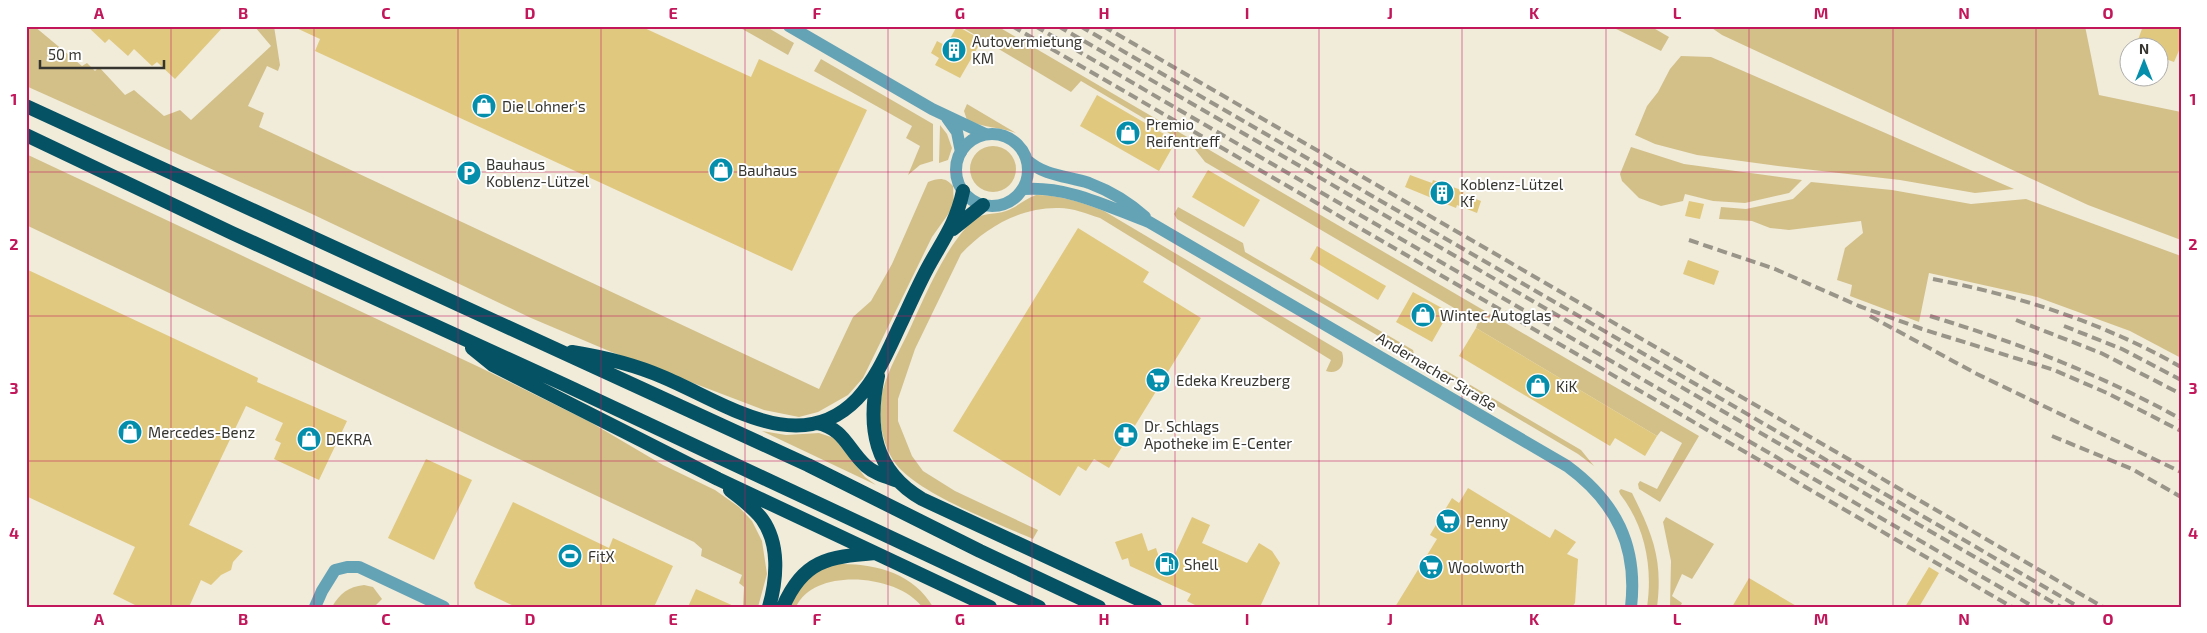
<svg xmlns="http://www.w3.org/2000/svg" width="2207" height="633" font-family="'Exo 2',sans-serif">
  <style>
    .green { fill: #d3c089 }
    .building { fill: #e0c87e }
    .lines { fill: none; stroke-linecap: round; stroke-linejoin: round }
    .minor { stroke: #64a3b6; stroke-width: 12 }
    .tertiary { stroke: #64a3b6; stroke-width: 12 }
    .trunk { stroke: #055264; stroke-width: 14 }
    .rail { stroke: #999589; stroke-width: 4; stroke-dasharray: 10 5; stroke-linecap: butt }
    .grid { fill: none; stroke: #c2185b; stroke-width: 1; stroke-opacity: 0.55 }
    .labels { text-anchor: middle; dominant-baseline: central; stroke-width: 4; stroke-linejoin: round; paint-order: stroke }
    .poi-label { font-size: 15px; fill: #36342e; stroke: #fff; text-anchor: start }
    .street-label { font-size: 15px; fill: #36342e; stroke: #fff }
    .neatline { fill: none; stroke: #c2185b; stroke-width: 2 }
    .grid-label { font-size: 16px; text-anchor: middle; font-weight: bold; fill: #c2185b }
  </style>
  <rect width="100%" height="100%" fill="#f1ebda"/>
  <!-- green -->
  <path class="green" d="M26,26h8l48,40 5,-3 8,8 4,-4 26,28 9,-5 30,26 16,-6 11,10 80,-74 -16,-19 19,-1 6,39 -2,6 -11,-5 -19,40 16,7 -5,14 560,262 34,-72 18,-16 21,-37 36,-82c11,-4 17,-5 25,4l1,20 -22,31 -69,141 -15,17 -30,17 -19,5 -35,-7 -155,-59 -78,-33 -219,-104 -286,-128z
    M737,26h28l29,17 -6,12z
    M960,26h37l702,410 -39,66 -21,-13 -1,-5 2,-3 17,8 25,-46 -21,-12 -4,5 -181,-108 2,-6 -273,-160 -11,-14 -113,-67 -10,11z
    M1610,26h40l19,11 -8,14z
    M1709,26h376l14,69 82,17v128l-93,-35 -366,-170z
    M1681,56l30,1 303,132 -39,4 -75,-13 -122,-14 -81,-11 -42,-11 -20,-9 12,-29 11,-14 12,-23z
    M821,59l112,65v37l-13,4 -12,10 12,-29 -14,-8 6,-12 -98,-55z
    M967,104l49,29c-16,-6 -33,-5 -49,-13l-3,-9z
    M940,125l7,9 5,14 -4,12 -9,3z
    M970 169a23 23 0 1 1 46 0a23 23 0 1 1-46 0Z
    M1631,147l53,17 118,16 -13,13 -44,10 -32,-2 -28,-7 -2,7 -22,5 -22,-8 -17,-17 -2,-7z
    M26,154l453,213 111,55 73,43 52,25 24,17 13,14 10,20 5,33 -9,33h-15l1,-20 -5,-4 3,-8 -41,-19 1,-7 -8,-7 -668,-317z
    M1811,182l81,8 79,14 55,-5 155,57v102l-51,-27 -93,-34 -108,-24 -10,49 -69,-26 2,-11 -15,-5 8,-32 18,-15 -2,-12 -72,9 -19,-2 -18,-7 -33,-2 2,-12 25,2 47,-10z
    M1036,195c24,0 45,7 68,16l238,141c4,13 -3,23 -16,19l5,-11 -231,-142c-13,-4 -27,-10 -41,-10 -38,-1 -73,19 -98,46l-46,95 -17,50v22l14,35 11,15 32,20 83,39 -5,9c-36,-16 -120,-47 -140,-79 -11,-18 -15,-42 -12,-62 4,-22 16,-43 26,-63 16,-34 38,-90 67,-115 9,-8 21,-5 32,-9 11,-4 19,-12 30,-16z
    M1178,207l65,36 2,9 168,98 1,4 -3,1 -234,-136 -3,-5z
    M1445,370l136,80 13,16 -16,-12 -137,-81z
    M762,431l24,4 33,-2 15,5 31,39 11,8z
    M1621,489l11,4c21,42 31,67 25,114h-10c6,-40 -2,-81 -27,-113l-1,-3z
    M1666,517l48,27 -22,35 -10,-5 -10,22 10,7 -2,4h-10l1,-46 -8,-39z
    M838,564c36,-1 76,9 95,43h-11c-23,-32 -107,-41 -126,0h-8c16,-27 18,-35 50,-43z
    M364,585l9,2 9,12 -8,8h-42c8,-14 16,-20 32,-22z"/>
  <!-- building -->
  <path class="building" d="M87,26h137l-49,53 -18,-17 -5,4 -18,-17 -6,7 -19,-17 -4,4z
    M292,26h348l111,51 8,-18 108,51 -75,161 -477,-220 5,-12z
    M957,26l25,14 -22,38 -25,-13 4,-7 -8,-5 6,-12 9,5z
    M2143,26h38v20l-7,16 -14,-5v-9h-25z
    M1097,95l79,46 -17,30 -79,-45z
    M1208,170l52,30 -16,27 -52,-30z
    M1410,175l22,8 1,-3 31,11 -1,3 18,7 -4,12 -20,-8 -1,3 -51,-21z
    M1689,201l15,3 -4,15 -15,-3z
    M1078,228l71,44 -6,10 58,36 -92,150 -15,-9 -8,12 -8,-5 -18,30 -107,-65z
    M1317,246l69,40 -8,14 -68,-41z
    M1688,260l31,11 -5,14 -31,-11z
    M26,269l232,109 -1,4 90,39 -28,59 -45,-21 7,-16 -6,-3 8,-17 -37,-17 -57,119 54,26 -10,11 -2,8 -10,5 -10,10 -10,-5 -12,27h-50l-26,-13 22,-47 -109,-51z
    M1413,292l36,20 -17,30 -36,-20z
    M1476,328l181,108 -12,20 -30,-18 -5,8 -151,-90z
    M426,459l46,21 -38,80 -46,-22z
    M1468,488l82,50 5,-9 21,13 -9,12 11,5 -3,44 -3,4h-177l42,-68 -7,-4 22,-37 7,5z
    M513,502l96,46 4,-10 60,28 -19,41h-138l-40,-19 -2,-5z
    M1192,517l18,8 -8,18 45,20 12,-20 13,8 8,12 -20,44h-61l-12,-6 4,-7 -61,-28 -2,-8 -6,2 -7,-18 27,-9 6,18 8,-3 9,28z
    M1929,567l10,6 -20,34h-14z
    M1749,578l49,29h-66z
    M696,589l40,18h-48z"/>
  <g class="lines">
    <!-- minor -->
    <path class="minor" d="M789,26l143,83 53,25
      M947,118l10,14 4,20
      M315,607l7,-16 13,-21 12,-3h12l85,40"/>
    <!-- tertiary -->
    <path class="tertiary" d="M956 170a36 36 0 1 1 72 0a36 36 0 1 1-72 0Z
      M1028,161c17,15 39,15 61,22 21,8 40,19 56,34
      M1024,189c45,-3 84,18 125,33l418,244c49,36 71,80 64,141"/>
    <!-- trunk -->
    <path class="trunk" d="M26,106l782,359 172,86 119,56
      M26,135l206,98 331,151 476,223
      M953,229l30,-24
      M472,348l21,17 225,114 272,128
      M572,352c31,5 61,12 91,25 60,25 136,82 194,22 21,-22 32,-51 45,-78 8,-17 16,-35 25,-52 15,-28 29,-45 36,-78
      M878,376c-11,51 -4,95 44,123l233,108
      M817,423c28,6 30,26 49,43 9,8 21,11 32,15
      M730,490c11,9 23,17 32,29 18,25 15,60 7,88
      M783,607c20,-47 45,-50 92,-54"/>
    <!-- rail -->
    <path class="rail" d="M1012,26l1000,581
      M1035,26l999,581
      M1058,26l1003,581
      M1080,26l999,581
      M1103,26l1000,581
      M1689,240l86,29 84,37 63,23 132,41 53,23 74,38
      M1933,279c87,17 171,44 248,88
      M1870,316l107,58 204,98
      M1930,316c88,27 170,58 251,103
      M2016,320l85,33 80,41
      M2064,326l58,23 59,31
      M2052,436l80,33 49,28"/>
  </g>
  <!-- grid -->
  <path class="grid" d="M171,26v581M314,26v581M458,26v581M601,26v581M745,26v581M888,26v581M1032,26v581M1175,26v581M1319,26v581M1462,26v581M1606,26v581M1749,26v581M1893,26v581M2036,26v581M26,172h2155M26,316h2155M26,461h2155"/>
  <!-- icons -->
  <defs>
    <symbol id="building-disc" viewBox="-11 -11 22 22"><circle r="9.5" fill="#048eac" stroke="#fff"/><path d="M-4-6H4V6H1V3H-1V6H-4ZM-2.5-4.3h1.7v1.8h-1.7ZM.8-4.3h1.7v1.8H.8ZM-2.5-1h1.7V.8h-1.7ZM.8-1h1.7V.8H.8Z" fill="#fff"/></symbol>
    <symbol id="shop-disc" viewBox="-11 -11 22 22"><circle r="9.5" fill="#048eac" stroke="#fff"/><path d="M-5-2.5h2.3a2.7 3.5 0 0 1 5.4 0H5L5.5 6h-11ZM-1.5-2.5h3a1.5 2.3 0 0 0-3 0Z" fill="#fff"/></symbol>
    <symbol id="parking-disc" viewBox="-11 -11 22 22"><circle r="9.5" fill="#048eac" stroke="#fff"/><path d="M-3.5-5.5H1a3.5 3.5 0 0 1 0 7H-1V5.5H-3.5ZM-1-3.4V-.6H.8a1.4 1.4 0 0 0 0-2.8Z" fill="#fff"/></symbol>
    <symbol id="supermarket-disc" viewBox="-11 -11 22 22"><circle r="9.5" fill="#048eac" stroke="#fff"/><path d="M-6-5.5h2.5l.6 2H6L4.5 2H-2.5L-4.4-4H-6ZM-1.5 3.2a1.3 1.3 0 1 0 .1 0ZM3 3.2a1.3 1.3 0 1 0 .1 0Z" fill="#fff"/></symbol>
    <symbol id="pharmacy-disc" viewBox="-11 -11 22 22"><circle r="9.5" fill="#048eac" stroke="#fff"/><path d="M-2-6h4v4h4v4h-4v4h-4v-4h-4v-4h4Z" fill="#fff"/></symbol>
    <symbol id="stadium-disc" viewBox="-11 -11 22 22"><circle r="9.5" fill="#048eac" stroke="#fff"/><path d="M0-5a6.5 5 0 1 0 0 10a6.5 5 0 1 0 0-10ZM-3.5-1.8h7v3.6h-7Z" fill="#fff"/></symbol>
    <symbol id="fuel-disc" viewBox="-11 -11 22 22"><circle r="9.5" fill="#048eac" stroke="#fff"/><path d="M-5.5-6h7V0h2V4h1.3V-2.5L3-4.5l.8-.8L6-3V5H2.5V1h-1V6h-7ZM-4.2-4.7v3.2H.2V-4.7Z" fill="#fff"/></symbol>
  </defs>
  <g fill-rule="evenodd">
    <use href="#building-disc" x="940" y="36" width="28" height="28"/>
    <use href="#shop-disc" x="470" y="92" width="28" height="28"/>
    <use href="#shop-disc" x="1114" y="119" width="28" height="28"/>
    <use href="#shop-disc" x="707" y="156" width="28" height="28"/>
    <use href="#parking-disc" x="455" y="159" width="28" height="28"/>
    <use href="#building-disc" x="1428" y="179" width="28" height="28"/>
    <use href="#shop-disc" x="1409" y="301" width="28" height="28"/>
    <use href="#supermarket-disc" x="1144" y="366" width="28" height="28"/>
    <use href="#shop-disc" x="1524" y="372" width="28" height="28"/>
    <use href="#shop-disc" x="116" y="418" width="28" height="28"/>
    <use href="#pharmacy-disc" x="1112" y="421" width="28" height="28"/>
    <use href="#shop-disc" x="295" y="425" width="28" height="28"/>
    <use href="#supermarket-disc" x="1434" y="507" width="28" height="28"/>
    <use href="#stadium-disc" x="556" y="542" width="28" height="28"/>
    <use href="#fuel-disc" x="1153" y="550" width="28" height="28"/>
    <use href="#supermarket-disc" x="1417" y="553" width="28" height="28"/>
  </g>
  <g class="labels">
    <!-- poi labels -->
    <g class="poi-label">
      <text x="972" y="41">Autovermietung<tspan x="972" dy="17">KM</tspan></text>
      <text x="502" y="106">Die Lohner's</text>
      <text x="1146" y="124">Premio<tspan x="1146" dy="17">Reifentreff</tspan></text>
      <text x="486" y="164">Bauhaus<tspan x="486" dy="17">Koblenz-Lützel</tspan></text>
      <text x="738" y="170">Bauhaus</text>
      <text x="1460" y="184">Koblenz-Lützel<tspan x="1460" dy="17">Kf</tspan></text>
      <text x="1440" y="315">Wintec Autoglas</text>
      <text x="1176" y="380">Edeka Kreuzberg</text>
      <text x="1556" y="386">KiK</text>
      <text x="1144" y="426">Dr. Schlags<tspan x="1144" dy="17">Apotheke im E-Center</tspan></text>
      <text x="148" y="432">Mercedes-Benz</text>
      <text x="326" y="439">DEKRA</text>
      <text x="1466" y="521">Penny</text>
      <text x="588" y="556">FitX</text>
      <text x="1184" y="564">Shell</text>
      <text x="1448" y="567">Woolworth</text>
    </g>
    <!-- street labels -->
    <g class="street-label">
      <text transform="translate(1437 371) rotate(31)">Andernacher Straße</text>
    </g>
  </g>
  <!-- border -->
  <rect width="2207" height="633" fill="none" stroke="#ffffff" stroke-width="55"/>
  <!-- north arrow -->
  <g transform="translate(2144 62)"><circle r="24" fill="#ffffff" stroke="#afaeab"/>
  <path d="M0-4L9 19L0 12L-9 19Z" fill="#048eac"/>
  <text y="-8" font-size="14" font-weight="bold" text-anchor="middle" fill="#36342e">N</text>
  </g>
  <!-- scale -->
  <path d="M40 60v8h124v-8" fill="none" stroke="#36342e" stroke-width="2.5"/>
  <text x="48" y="60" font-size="15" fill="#36342e" stroke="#ffffff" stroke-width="4" paint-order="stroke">50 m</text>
  <rect x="28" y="28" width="2152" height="578" class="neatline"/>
  <g class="grid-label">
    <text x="99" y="19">A</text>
    <text x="243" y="19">B</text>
    <text x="386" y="19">C</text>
    <text x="530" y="19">D</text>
    <text x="673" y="19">E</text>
    <text x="817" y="19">F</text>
    <text x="960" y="19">G</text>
    <text x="1104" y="19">H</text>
    <text x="1247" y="19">I</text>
    <text x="1390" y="19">J</text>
    <text x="1534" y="19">K</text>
    <text x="1677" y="19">L</text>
    <text x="1821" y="19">M</text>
    <text x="1964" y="19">N</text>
    <text x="2108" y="19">O</text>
    <text x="14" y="105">1</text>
    <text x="2193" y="105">1</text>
    <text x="14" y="250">2</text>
    <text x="2193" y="250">2</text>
    <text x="14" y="394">3</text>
    <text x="2193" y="394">3</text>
    <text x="14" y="539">4</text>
    <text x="2193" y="539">4</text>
    <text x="99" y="625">A</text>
    <text x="243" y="625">B</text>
    <text x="386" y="625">C</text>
    <text x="530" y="625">D</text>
    <text x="673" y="625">E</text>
    <text x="817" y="625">F</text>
    <text x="960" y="625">G</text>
    <text x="1104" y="625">H</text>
    <text x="1247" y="625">I</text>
    <text x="1390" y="625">J</text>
    <text x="1534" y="625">K</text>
    <text x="1677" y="625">L</text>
    <text x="1821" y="625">M</text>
    <text x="1964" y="625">N</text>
    <text x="2108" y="625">O</text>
  </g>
</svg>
